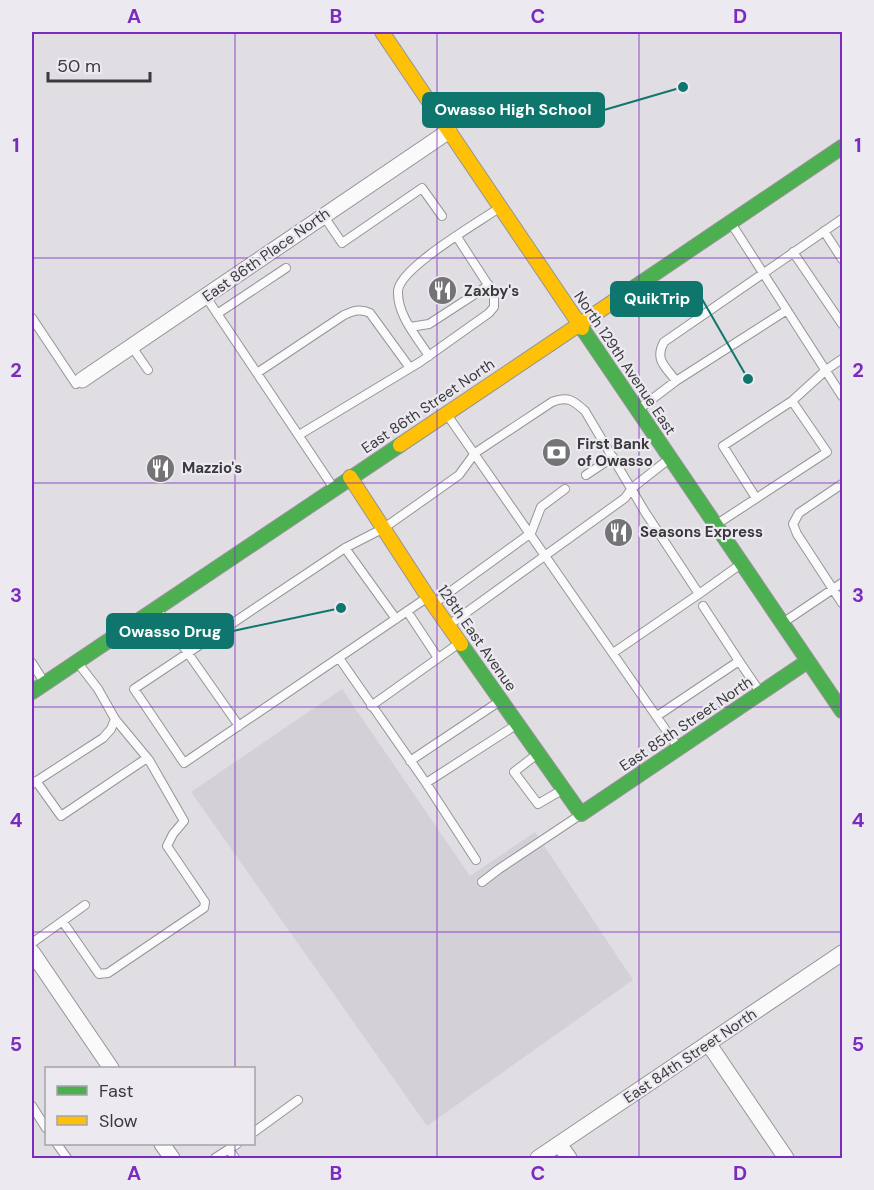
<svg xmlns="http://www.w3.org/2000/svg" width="874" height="1190" font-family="'DM Sans',sans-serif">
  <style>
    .built { fill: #d3d0d8 }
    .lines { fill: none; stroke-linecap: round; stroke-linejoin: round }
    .lane-casing { stroke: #959497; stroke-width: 10 }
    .street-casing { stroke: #959497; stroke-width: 17 }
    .fast-casing { stroke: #959497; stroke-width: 16 }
    .slow-casing { stroke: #959497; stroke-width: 16 }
    .lane { stroke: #fafafb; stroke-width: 8 }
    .street { stroke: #fafafb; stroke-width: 15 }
    .fast { stroke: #4caf50; stroke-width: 14 }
    .slow { stroke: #ffc107; stroke-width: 14 }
    .grid { fill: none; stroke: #7b2cbf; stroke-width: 1.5; stroke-opacity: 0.55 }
    .labels { text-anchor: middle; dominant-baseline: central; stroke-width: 4.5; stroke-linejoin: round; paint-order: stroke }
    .street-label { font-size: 15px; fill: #3a3a3c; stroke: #eceaf0 }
    .poi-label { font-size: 15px; font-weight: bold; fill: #3a3a3c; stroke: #eceaf0; text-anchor: start }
    .leader { fill: none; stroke: #0f766e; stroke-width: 2 }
    .callout-dot { fill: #0f766e; stroke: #eceaf0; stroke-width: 2 }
    .callout { fill: #0f766e; stroke: #0f766e; stroke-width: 2 }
    .callout-label { font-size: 16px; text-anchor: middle; font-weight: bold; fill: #fff }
    .neatline { fill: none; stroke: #7b2cbf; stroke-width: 2 }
    .grid-label { font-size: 20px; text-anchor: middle; font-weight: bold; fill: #7b2cbf }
  </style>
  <rect width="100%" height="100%" fill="#e0dee2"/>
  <!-- built -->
  <path class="built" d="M342,689l128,187 65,-44 98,148 -206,146 -236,-334z"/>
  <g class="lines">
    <defs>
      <path id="lane" d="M323,215l19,28 80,-55 20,28
        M731,223l111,173
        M824,231l18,28
        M793,252l49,72
        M206,297l127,190
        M217,314l69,-46
        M32,318l44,66
        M410,327l19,-3 60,-39
        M132,347l16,23
        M429,356c-12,-19 -32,-41 -31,-65 1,-23 81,-69 101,-83
        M257,373l87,-58c9,-4 16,-7 26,-2l40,55
        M676,381c-10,-14 -22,-21 -12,-39l178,-123
        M639,409l37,-28 111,-71
        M448,416l229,330
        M299,435l121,-73 69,-49 5,-6v-13l-37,-57
        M586,475l27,-18
        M842,484l-43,29 -6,11 4,10 45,69
        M756,498l-33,-52 69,-45 34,-31 16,-11
        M717,524l110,-72 -35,-51
        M345,548l51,71
        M425,599l-241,164 -50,-74 211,-141 39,-20 75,-53 16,-22 77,-51c16,-6 21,-2 33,9l60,101 54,82 42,-30
        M436,602l95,-69 10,-26 24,-18
        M703,606l36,55
        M157,609l82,117
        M407,611l31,47
        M784,622l58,-39
        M449,625l176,-127 7,-10 37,-29
        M613,653l86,-59
        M339,658l87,125 90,-58
        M32,663l12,19
        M371,706l87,-62
        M657,716l82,-55 21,31
        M536,755l-22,17 24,32 24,-14
        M410,761l90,-60
        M36,781l25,35 86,-58
        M426,783l50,77
        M32,784l71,-46 8,-9 4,-10 -17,-30 -20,-26
        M482,882l17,-13 81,-54
        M63,922l36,52 9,-1 96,-65 1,-6 -38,-56 6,-12 11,-13 -35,-61 -34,-41
        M32,943l53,-38
        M32,1106l14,22
        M254,1132l44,-32
        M57,1144l10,14
        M229,1149l8,-5
        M215,1158l14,-9 6,9"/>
      <path id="street" d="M82,380l367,-249
        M32,952l79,116
        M708,1043l78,115
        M162,1144l10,14
        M559,1144l10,14
        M538,1158l304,-205"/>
      <path id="fast" d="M626,293l216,-146
        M582,328l260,383
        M461,644l120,170 227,-153
        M32,692l368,-247"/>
      <path id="slow" d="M382,32l200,296
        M400,445l226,-152
        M350,477l78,120 33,47"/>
    </defs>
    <!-- lane casing -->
    <use href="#lane" class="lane-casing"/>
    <!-- street casing -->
    <use href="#street" class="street-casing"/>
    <!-- fast casing -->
    <use href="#fast" class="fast-casing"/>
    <!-- slow casing -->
    <use href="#slow" class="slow-casing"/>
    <!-- lane -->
    <use href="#lane" class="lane"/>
    <!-- street -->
    <use href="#street" class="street"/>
    <!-- fast -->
    <use href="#fast" class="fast"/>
    <!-- slow -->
    <use href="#slow" class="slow"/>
  </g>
  <!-- grid -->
  <path class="grid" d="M235,32v1036M437,32v1126M639,32v1126M32,258h810M32,483h810M32,707h810M32,932h810M235,1144v14"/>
  <!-- icons -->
  <defs>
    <symbol id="restaurant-disc" viewBox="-11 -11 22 22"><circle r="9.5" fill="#747376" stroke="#eceaf0"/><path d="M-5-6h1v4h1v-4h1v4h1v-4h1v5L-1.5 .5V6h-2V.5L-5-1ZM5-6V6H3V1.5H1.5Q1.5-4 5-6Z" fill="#fff"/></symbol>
    <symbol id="bank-disc" viewBox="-11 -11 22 22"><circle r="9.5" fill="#747376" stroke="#eceaf0"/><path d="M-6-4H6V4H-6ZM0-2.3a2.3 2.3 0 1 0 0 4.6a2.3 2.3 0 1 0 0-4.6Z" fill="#fff"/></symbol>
  </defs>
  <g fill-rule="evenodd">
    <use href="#restaurant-disc" x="426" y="274" width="33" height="33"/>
    <use href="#bank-disc" x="540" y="436" width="33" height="33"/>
    <use href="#restaurant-disc" x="144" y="452" width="33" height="33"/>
    <use href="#restaurant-disc" x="602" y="516" width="33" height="33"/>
  </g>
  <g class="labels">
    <!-- street labels -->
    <g class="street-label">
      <text transform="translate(266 255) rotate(-35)">East 86th Place North</text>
      <text transform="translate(625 363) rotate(56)">North 129th Avenue East</text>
      <text transform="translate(428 406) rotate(-34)">East 86th Street North</text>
      <text transform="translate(477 638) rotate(55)">128th East Avenue</text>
      <text transform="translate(686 724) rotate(-34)">East 85th Street North</text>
      <text transform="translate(690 1056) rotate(-34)">East 84th Street North</text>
    </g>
    <!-- poi labels -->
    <g class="poi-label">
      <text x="464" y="291">Zaxby's</text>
      <text x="577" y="444">First Bank<tspan x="577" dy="17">of Owasso</tspan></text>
      <text x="182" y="468">Mazzio's</text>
      <text x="640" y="532">Seasons Express</text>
    </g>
  </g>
  <!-- callouts -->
  <path class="leader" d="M683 87L604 110M748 379L702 299M341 608L233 631"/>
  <g class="callout-dot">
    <circle cx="683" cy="87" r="6"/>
    <circle cx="748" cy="379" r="6"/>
    <circle cx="341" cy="608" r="6"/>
  </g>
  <g class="callout">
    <rect x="423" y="93" width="181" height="34" rx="6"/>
    <rect x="611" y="282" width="91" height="34" rx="6"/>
    <rect x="107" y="614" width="126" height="34" rx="6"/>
  </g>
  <g class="callout-label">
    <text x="513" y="115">Owasso High School</text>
    <text x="657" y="304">QuikTrip</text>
    <text x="170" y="637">Owasso Drug</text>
  </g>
  <!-- border -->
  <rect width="874" height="1190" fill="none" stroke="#eceaf0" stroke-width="66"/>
  <!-- legend -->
  <rect x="45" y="1067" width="210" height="78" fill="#eceaf0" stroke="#a5a4a8" stroke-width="1.5"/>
  <rect x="57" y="1086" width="30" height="9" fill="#4caf50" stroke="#a5a4a8" stroke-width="1.5"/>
  <text x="99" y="1097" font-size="18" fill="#3a3a3c">Fast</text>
  <rect x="57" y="1116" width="30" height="9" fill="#ffc107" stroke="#a5a4a8" stroke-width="1.5"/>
  <text x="99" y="1127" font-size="18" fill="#3a3a3c">Slow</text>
  <!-- scale -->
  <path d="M48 72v9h102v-9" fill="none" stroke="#3a3a3c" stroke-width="3"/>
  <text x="57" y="72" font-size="18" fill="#3a3a3c" stroke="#eceaf0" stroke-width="4.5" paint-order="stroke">50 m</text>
  <rect x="33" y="33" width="808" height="1124" class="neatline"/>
  <g class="grid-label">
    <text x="134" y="23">A</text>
    <text x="336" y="23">B</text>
    <text x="538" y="23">C</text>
    <text x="740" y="23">D</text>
    <text x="16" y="152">1</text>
    <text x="858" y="152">1</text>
    <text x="16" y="377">2</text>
    <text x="858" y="377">2</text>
    <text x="16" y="602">3</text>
    <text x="858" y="602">3</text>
    <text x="16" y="827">4</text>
    <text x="858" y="827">4</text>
    <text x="16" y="1051">5</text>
    <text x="858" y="1051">5</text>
    <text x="134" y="1180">A</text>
    <text x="336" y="1180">B</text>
    <text x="538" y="1180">C</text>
    <text x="740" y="1180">D</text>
  </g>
</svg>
